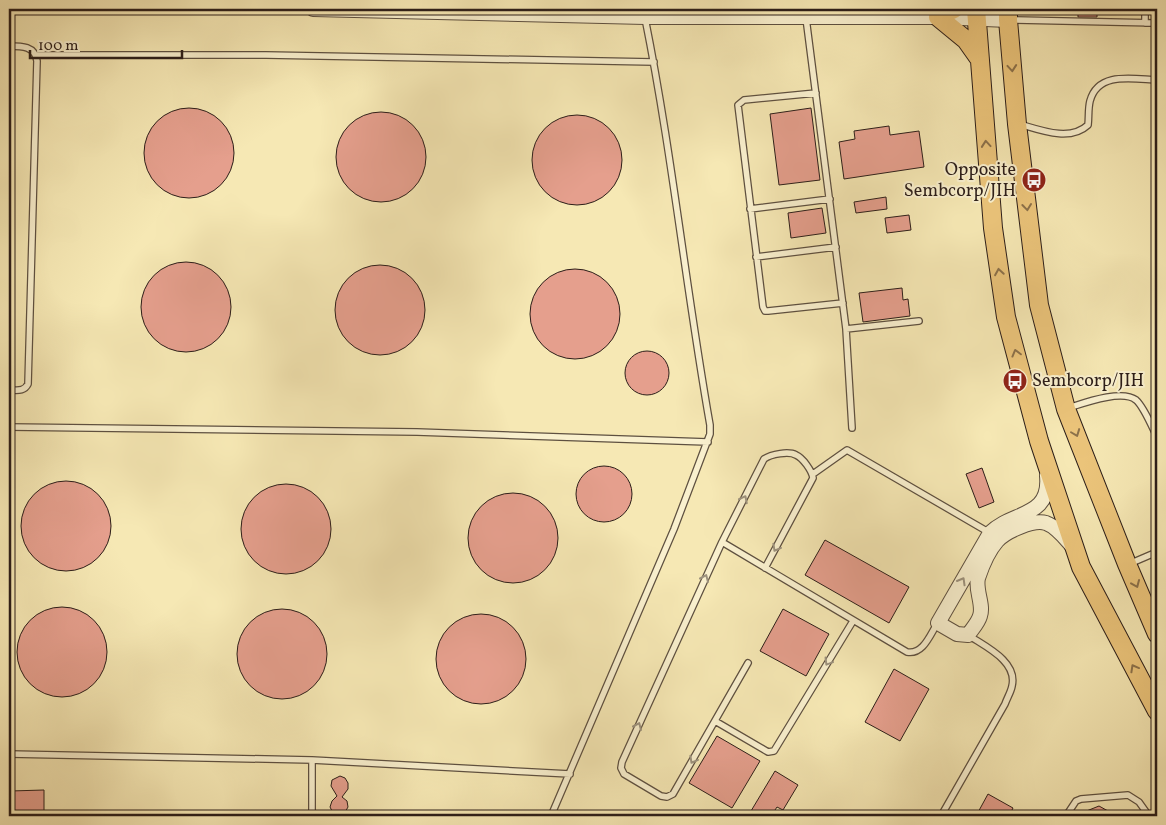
<svg xmlns="http://www.w3.org/2000/svg" width="1166" height="825" font-family="Vollkorn,serif">
  <style>
    .building { fill: #e59f8d; stroke: #2c1e19 }
    .lines { fill: none; stroke-linecap: round; stroke-linejoin: round }
    .service-casing { stroke: #5e5040; stroke-width: 8 }
    .tertiary-casing { stroke: #5e5040; stroke-width: 16 }
    .primary-casing { stroke: #2c1e19; stroke-width: 20 }
    .service { stroke: #f9f0ce; stroke-width: 5.5 }
    .tertiary { stroke: #f9f0ce; stroke-width: 14 }
    .primary { stroke: #ebc47a; stroke-width: 18 }
    .oneway { stroke: #8c714a }
    .oneway2 { stroke: #9d927d }
    .labels { text-anchor: middle; dominant-baseline: central; stroke-width: 4; stroke-linejoin: round; paint-order: stroke }
    .poi-label { font-size: 18px; fill: #2c1e19; stroke: #f9f0ce; text-anchor: end }
  </style>
  <rect width="100%" height="100%" fill="#f6e8b4"/>
  <filter id="stains"><feTurbulence type="fractalNoise" baseFrequency=".004" numOctaves="4"/><feColorMatrix values="0 0 0 0 .2 0 0 0 0 .09 0 0 0 0 .02 0 0 0 .5 -.17"/></filter>
  <radialGradient id="worn" r=".72"><stop offset=".6" stop-color="#630" stop-opacity="0"/><stop offset="1" stop-color="#630" stop-opacity=".3"/></radialGradient>
  <!-- building -->
  <path class="building" d="M1078,9h19v8h-19z
    M144 153a45 45 0 1 1 90 0a45 45 0 1 1-90 0Z
    M811,108l9,72 -41,5 -9,-71z
    M336 157a45 45 0 1 1 90 0a45 45 0 1 1-90 0Z
    M532 160a45 45 0 1 1 90 0a45 45 0 1 1-90 0Z
    M889,126l1,9 29,-4 5,36 -80,12 -5,-37 16,-3 -1,-8z
    M886,197l1,12 -31,4 -2,-11z
    M822,208l4,25 -35,5 -3,-25z
    M909,215l2,15 -24,3 -2,-15z
    M141 307a45 45 0 1 1 90 0a45 45 0 1 1-90 0Z
    M335 310a45 45 0 1 1 90 0a45 45 0 1 1-90 0Z
    M530 314a45 45 0 1 1 90 0a45 45 0 1 1-90 0Z
    M902,288l1,12 5,-1 2,17 -47,6 -4,-29z
    M625 373a22 22 0 1 1 44 0a22 22 0 1 1-44 0Z
    M576 494a28 28 0 1 1 56 0a28 28 0 1 1-56 0Z
    M982,468l12,34 -15,6 -13,-34z
    M21 526a45 45 0 1 1 90 0a45 45 0 1 1-90 0Z
    M241 529a45 45 0 1 1 90 0a45 45 0 1 1-90 0Z
    M468 538a45 45 0 1 1 90 0a45 45 0 1 1-90 0Z
    M825,540l84,47 -20,36 -84,-48z
    M17 652a45 45 0 1 1 90 0a45 45 0 1 1-90 0Z
    M237 654a45 45 0 1 1 90 0a45 45 0 1 1-90 0Z
    M783,609l46,25 -23,42 -46,-25z
    M436 659a45 45 0 1 1 90 0a45 45 0 1 1-90 0Z
    M894,669l35,20 -29,52 -35,-19z
    M717,736l43,25 -28,47 -43,-25z
    M775,771l23,14 -15,25 -6,-3 -6,9h-23z
    M340,776l5,2 3,5v6l-6,8 5,4 1,6 -4,7 -6,1 -5,-2 -3,-6 2,-6 5,-5 -6,-10 1,-6z
    M44,790v26h-34v-25z
    M988,794l25,14 -4,8h-33z
    M1099,806l18,10h-43z"/>
  <g class="lines">
    <defs>
      <path id="service" d="M806,18l40,311 6,99
        M1010,20l147,3
        M1145,23v-14
        M9,46c13,0 26,0 28,15l-9,323c-4,8 -11,6 -19,6
        M36,55h230l388,7
        M816,93l-72,7 -6,5 25,202 2,4h3l75,-8
        M1019,124c21,6 51,18 69,1 1,-8 0,-16 2,-24 8,-30 43,-22 67,-21
        M750,209l80,-10
        M756,257l80,-10
        M846,329l73,-8
        M1068,408c16,-5 54,-19 68,-8 8,7 16,27 21,37
        M9,427l408,5 291,10
        M813,474l34,-24 143,83
        M722,542l185,110c16,3 23,-17 30,-28
        M1129,564l28,-12
        M748,663l-75,131 -6,3 -6,-1 -37,-22 -3,-6 1,-6 100,-220 42,-83c7,-5 25,-8 32,-4 7,3 16,16 17,23l-48,90
        M715,721l53,31 6,-1 79,-130
        M9,754l303,6 258,14
        M312,816v-56
        M551,816l123,-287 36,-95v-9c-24,-135 -38,-273 -65,-407
        M941,816l64,-112c2,-6 6,-12 7,-18 6,-25 -28,-40 -44,-51
        M1066,816l10,-15 5,-2 47,-4 11,7 10,14"/>
      <path id="tertiary" d="M313,9l332,8h293l70,3
        M1047,476c4,42 -35,35 -57,57l-52,90 19,11 11,1c4,-6 10,-12 12,-19 4,-11 -5,-26 -2,-38 4,-12 11,-28 19,-37 9,-10 37,-22 49,-18 11,4 19,15 26,23"/>
      <path id="primary" d="M954,9l-16,8 28,23 12,17
        M976,9l17,219 13,89 33,124 42,126 76,144
        M1008,9v11l9,104 22,181 27,104 61,155 30,70"/>
    </defs>
    <!-- service casing -->
    <use href="#service" class="service-casing"/>
    <!-- tertiary casing -->
    <use href="#tertiary" class="tertiary-casing"/>
    <!-- primary casing -->
    <use href="#primary" class="primary-casing"/>
    <!-- service -->
    <use href="#service" class="service"/>
    <!-- tertiary -->
    <use href="#tertiary" class="tertiary"/>
    <!-- primary -->
    <use href="#primary" class="primary"/>
  </g>
  <!-- one-way arrows -->
  <defs><path id="oneway-chevron" d="M-2-3.5L2.5 0L-2 3.5" fill="none" stroke-width="1.6" stroke-linecap="round" stroke-linejoin="round" transform="scale(1.25)"/></defs>
  <g class="oneway">
    <use href="#oneway-chevron" transform="translate(1012 68) rotate(85)"/>
    <use href="#oneway-chevron" transform="translate(986 144) rotate(-95)"/>
    <use href="#oneway-chevron" transform="translate(1027 207) rotate(83)"/>
    <use href="#oneway-chevron" transform="translate(999 272) rotate(-99)"/>
    <use href="#oneway-chevron" transform="translate(1016 353) rotate(-105)"/>
    <use href="#oneway-chevron" transform="translate(1076 433) rotate(69)"/>
    <use href="#oneway-chevron" transform="translate(1136 584) rotate(67)"/>
    <use href="#oneway-chevron" transform="translate(1134 668) rotate(-119)"/>
  </g>
  <g class="oneway2">
    <use href="#oneway-chevron" transform="translate(744 499) rotate(-63)"/>
    <use href="#oneway-chevron" transform="translate(776 548) rotate(119)"/>
    <use href="#oneway-chevron" transform="translate(705 578) rotate(-66)"/>
    <use href="#oneway-chevron" transform="translate(962 581) rotate(-60)"/>
    <use href="#oneway-chevron" transform="translate(828 662) rotate(121)"/>
    <use href="#oneway-chevron" transform="translate(638 726) rotate(-66)"/>
    <use href="#oneway-chevron" transform="translate(693 760) rotate(119)"/>
  </g>
  <!-- icons -->
  <defs>
    <symbol id="bus-disc" viewBox="-11 -11 22 22"><circle r="9.5" fill="#8f2418" stroke="#f9f0ce"/><path d="M-5-6H5V4H4V6H2V4H-2V6H-4V4H-5ZM-3.5-4V0h7V-4ZM-3.5 1.2v1.5H-2V1.2ZM2 1.2v1.5H3.5V1.2Z" fill="#fff"/></symbol>
  </defs>
  <g fill-rule="evenodd">
    <use href="#bus-disc" x="1020" y="166" width="28" height="28"/>
    <use href="#bus-disc" x="1001" y="367" width="28" height="28"/>
  </g>
  <g class="labels">
    <!-- poi labels -->
    <g class="poi-label">
      <text x="1016" y="170">Opposite<tspan x="1016" dy="21">Sembcorp/JIH</tspan></text>
      <text x="1032" y="381" text-anchor="start">Sembcorp/JIH</text>
    </g>
  </g>
  <!-- margin -->
  <rect width="1166" height="825" fill="none" stroke="#f6e8b4" stroke-width="30"/>
  <rect x="10" y="10" width="1146" height="805" fill="none" stroke="#2c1e19" stroke-width="2.5"/>
  <rect x="15" y="15" width="1136" height="795" fill="none" stroke="#2c1e19"/>
  <!-- scale -->
  <path d="M30 50v8h152v-8" fill="none" stroke="#2c1e19" stroke-width="2.5"/>
  <text x="38" y="50" font-size="15" fill="#2c1e19" stroke="#f9f0ce" stroke-width="4" paint-order="stroke">100 m</text>
  <rect width="100%" height="100%" filter="url(#stains)"/>
  <rect width="100%" height="100%" fill="url(#worn)"/>
</svg>
